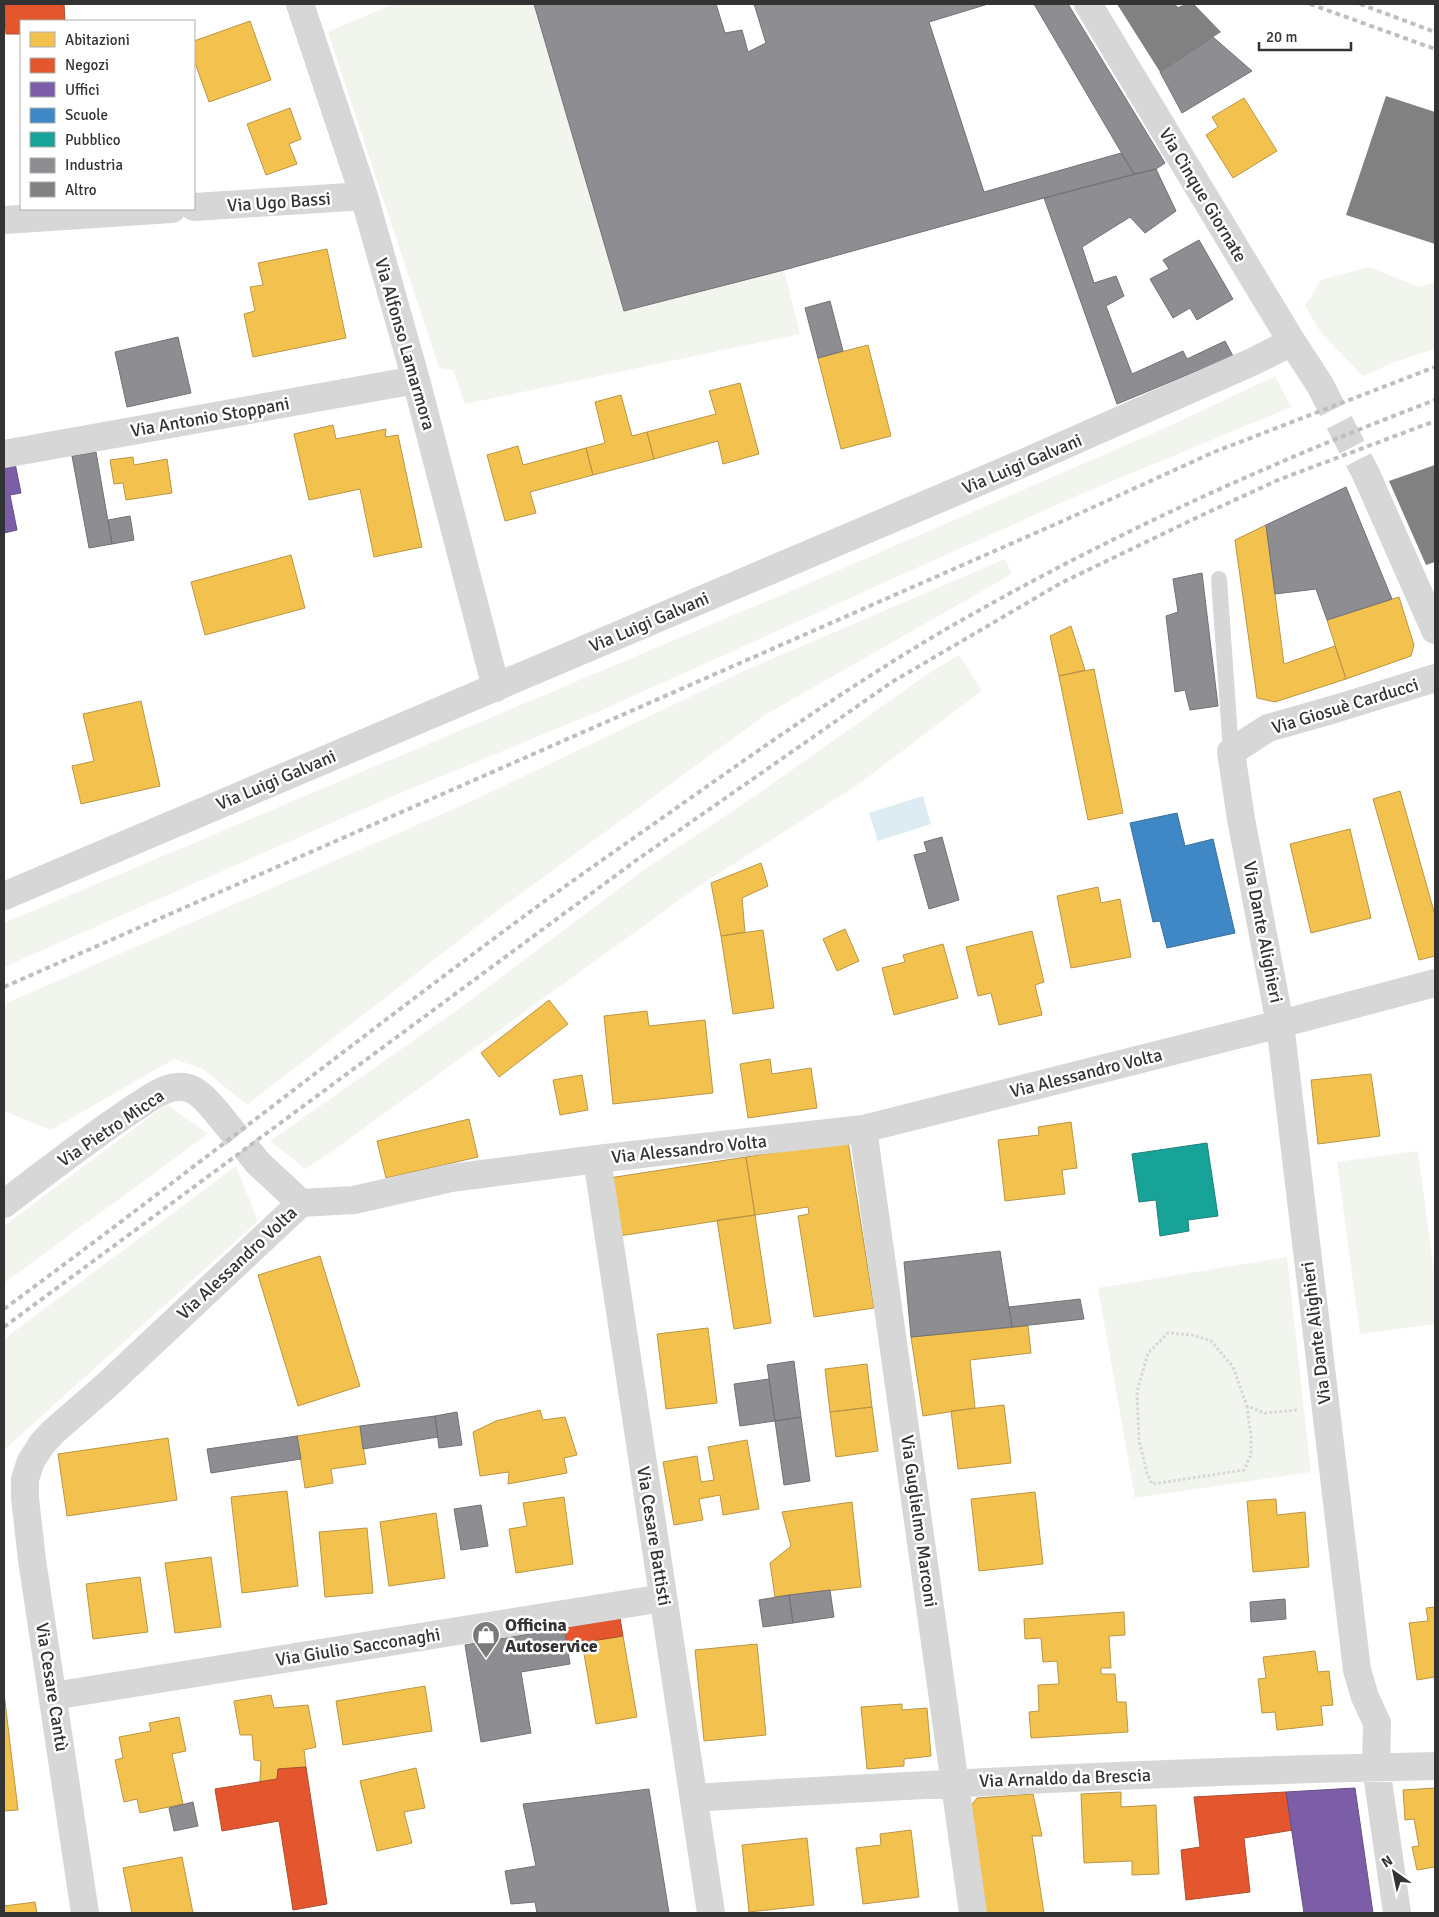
<svg xmlns="http://www.w3.org/2000/svg" width="1439" height="1917" font-family="Signika,sans-serif">
  <style>
    .green { fill: #f1f5ed }
    .water { fill: #ddebf3 }
    .homes { fill: #f2c14e; stroke: #b99646 }
    .shops { fill: #e4572e; stroke: #af4c30 }
    .offices { fill: #7b5ea7; stroke: #655184 }
    .schools { fill: #3f88c5; stroke: #3b6e99 }
    .public { fill: #17a398; stroke: #1f817a }
    .industry { fill: #8d8d92; stroke: #727276 }
    .building { fill: #818181 }
    .lines { fill: none; stroke-linecap: round; stroke-linejoin: round }
    .minor-tunnel { stroke: #d6d6d6; stroke-width: 28; stroke-dasharray: 28 14; stroke-linecap: butt }
    .path { stroke: #d6d6d6; stroke-width: 3; stroke-dasharray: 2.5 2.5; stroke-linecap: butt }
    .service { stroke: #d7d7d7; stroke-width: 16 }
    .minor { stroke: #d7d7d7; stroke-width: 28 }
    .rail { stroke: #bebebe; stroke-width: 4; stroke-dasharray: 5 4; stroke-linecap: butt }
    .labels { text-anchor: middle; dominant-baseline: central; stroke-width: 5; stroke-linejoin: round; paint-order: stroke }
    .street-label { font-size: 18px; fill: #333; stroke: #fff }
    .poi-label { font-size: 18px; font-weight: bold; fill: #333; stroke: #fff; text-anchor: start }
  </style>
  <rect width="100%" height="100%" fill="#fff"/>
  <!-- green -->
  <path class="green" d="M393,4h141l90,307 160,-41 16,64 -335,70 -12,-34 -14,-2 -111,-336z
    M1369,267l50,20 16,-5v67l-43,14 -29,13 -41,-42 -17,-28 16,-26z
    M1275,376l16,31 -217,90 -472,213 -216,89 -382,168v-44l801,-338 360,-157z
    M1005,559l7,15 -247,141 -272,199 -246,191 -44,-36 -29,-10 -123,71 -47,-19v-107l466,-202 274,-131z
    M959,655l23,36 -126,95 -160,102 -368,266 -23,15 -35,-28 200,-140 172,-130 100,-66 190,-134z
    M167,1104l41,30 -204,149v-57z
    M1418,1151l17,128v45l-75,10 -23,-172z
    M236,1166l22,55 -254,229v-111z
    M1287,1257l24,215 -176,26 -37,-210z"/>
  <!-- water -->
  <path class="water" d="M923,796l8,28 -53,17 -9,-28z"/>
  <!-- homes -->
  <path class="homes" d="M250,21l21,59 -62,22 -15,-42v-19z
    M1244,98l33,53 -44,27 -27,-43 12,-8 -6,-10z
    M290,108l11,31 -12,5 8,20 -31,11 -19,-51z
    M327,249l19,89 -93,19 -9,-43 11,-3 -5,-24 13,-2 -5,-22z
    M868,345l23,91 -50,13 -23,-91z
    M740,383l19,71 -36,10 -5,-23 -64,18 -7,-27 69,-18 -7,-23z
    M621,395l11,41 15,-4 7,27 -61,16 -7,-27 19,-5 -10,-41z
    M333,425l3,14 50,-10 -1,8 13,-2 24,112 -48,10 -14,-68 -51,11 -15,-66z
    M518,446l5,19 63,-17 7,27 -63,17 6,21 -31,8 -18,-66z
    M133,457l1,8 33,-6 5,34 -46,7 -3,-17 -9,1 -4,-24z
    M1266,525l18,139 51,-18 11,33 -71,23 -18,-4 -22,-158z
    M291,555l14,53 -100,27 -14,-53z
    M1399,597l15,48 -3,11 -65,23 -19,-59z
    M1071,626l14,44 -26,6 -9,-40z
    M1094,669l29,144 -35,7 -29,-144z
    M141,701l19,85 -79,18 -9,-38 22,-5 -11,-47z
    M1400,791l35,124v41l-16,4 -46,-161z
    M1350,829l21,89 -60,15 -21,-89z
    M761,863l7,23 -26,12 3,34 -24,4 -10,-53z
    M1098,887l3,16 19,-4 11,58 -60,11 -14,-72z
    M845,929l14,32 -22,10 -14,-32z
    M763,930l11,78 -41,6 -12,-78z
    M1032,931l12,51 -9,3 7,30 -43,10 -8,-32 -13,3 -12,-49z
    M943,944l15,54 -64,17 -12,-47 23,-6 -2,-7z
    M549,1000l19,24 -69,53 -18,-24z
    M647,1011l2,15 56,-6 8,73 -100,11 -9,-88z
    M770,1059l2,15 39,-6 6,40 -69,10 -8,-54z
    M1371,1074l9,62 -62,8 -7,-64z
    M582,1075l6,35 -28,5 -7,-35z
    M469,1119l9,38 -92,21 -9,-37z
    M1071,1122l6,46 -15,2 3,24 -60,7 -7,-61 41,-5 -1,-8z
    M848,1141l26,167 -60,9 -16,-101 11,-2 -1,-7 -53,8 -9,-58z
    M746,1157l9,58 -136,21 -10,-58z
    M755,1215l16,108 -37,6 -17,-109z
    M320,1256l40,130 -62,20 -40,-131z
    M1028,1326l3,27 -61,7 5,48 -52,8 -12,-79z
    M708,1328l9,75 -51,6 -9,-75z
    M867,1364l5,43 -42,5 -5,-43z
    M1004,1405l7,58 -53,6 -7,-58z
    M872,1407l6,44 -42,6 -6,-45z
    M540,1410l3,10 22,-3 12,38 -13,3 3,15 -59,11 1,-12 -29,4 -7,-44 23,-11z
    M360,1426l6,38 -35,5 2,14 -28,5 -8,-52z
    M168,1438l9,62 -110,16 -9,-62z
    M747,1440l12,69 -36,6 -3,-20 -21,4 4,21 -29,5 -11,-63 34,-6 4,26 13,-2 -6,-33z
    M287,1491l11,95 -56,7 -11,-96z
    M1035,1492l8,72 -64,7 -8,-72z
    M564,1497l9,67 -57,9 -7,-44 18,-3 -4,-23z
    M1276,1499l1,16 28,-3 4,55 -56,5 -6,-71z
    M852,1502l9,85 -86,10 -5,-34 21,-17 -9,-34z
    M436,1513l9,65 -56,8 -9,-64z
    M367,1528l6,65 -48,4 -6,-65z
    M211,1557l10,70 -46,6 -10,-70z
    M140,1577l8,55 -55,7 -7,-55z
    M1435,1607v70l-18,3 -8,-57 19,-2 -2,-13z
    M1124,1612l1,23 -16,1 2,32h-10v6h14l2,28h9l2,30 -97,6 -2,-26 10,-1 -1,-26 21,-1 -2,-23 -14,1 -2,-24 -16,1 -1,-20z
    M623,1636l14,81 -41,7 -14,-82z
    M757,1644l9,91 -62,6 -9,-91z
    M1315,1651l3,21 11,-1 4,34 -12,1 2,19 -46,5 -2,-18 -13,1 -4,-34 8,-1 -3,-21z
    M425,1686l7,45 -89,14 -7,-44z
    M4,1693l14,117 -14,1z
    M271,1695l3,13 34,-3 8,42 -12,3 2,17 -28,2 -1,10 -17,3 1,-21 -7,-1 -2,-25h-12l-6,-34z
    M902,1704v6l25,-2 4,48 -27,3v7l-37,3 -6,-62z
    M179,1717l7,34 -14,3 11,50 -43,9 -3,-14 -13,3 -9,-42 8,-2 -4,-21 32,-6 -2,-8z
    M416,1768l9,40 -21,4 8,31 -35,8 -17,-70z
    M1435,1788v79l-18,3 -5,-23 7,-1 -5,-27 -9,1 -2,-30z
    M1121,1792v15l35,-2 3,69 -27,1v-14l-48,2 -3,-69z
    M1033,1794l9,42h-10l12,77h-58l-16,-106 7,-9z
    M911,1830l8,67 -56,7 -7,-56 25,-3 -1,-11z
    M807,1838l7,67 -65,7 -7,-67z
    M182,1857l11,56h-61l-9,-45z
    M35,1902l2,11h-33v-7z"/>
  <!-- shops -->
  <path class="shops" d="M4,4h60l1,17h-44v13h-15z
    M620,1618l3,18 -56,9 -3,-17z
    M306,1767l21,137 -34,6 -14,-89 -57,10 -7,-42 62,-10 1,-10z
    M1286,1792l7,38 -49,8 6,54 -64,8 -5,-50 19,-3 -6,-50z"/>
  <!-- offices -->
  <path class="offices" d="M15,463l6,30 -11,2 7,35 -13,3v-67z
    M1355,1788l18,125h-69l-18,-121z"/>
  <!-- schools -->
  <path class="schools" d="M1177,813l8,33 28,-7 22,94 -68,15 -7,-27 -7,1 -23,-99z"/>
  <!-- public -->
  <path class="public" d="M1207,1143l11,73 -30,4 1,11 -29,5 -4,-36 -17,2 -7,-48z"/>
  <!-- industry -->
  <path class="industry" d="M534,4h182l9,29 17,-3 6,22 18,-9 -12,-39h234l-59,18 55,170 137,-39 13,21 -90,24 -260,72 -160,41z
    M1034,4h34l97,159 -9,6 -22,5z
    M1213,37l39,34 -70,42 -22,-41z
    M1156,169l20,42 -31,22 -15,-16 -48,30 12,36 22,-7 8,20 -18,10 26,68 51,-23 4,8 38,-18 8,15 -116,48 -73,-206z
    M1199,240l34,59 -36,21 -7,-12 -17,10 -23,-39 19,-10 -6,-9z
    M830,301l13,50 -25,7 -13,-50z
    M178,337l13,56 -64,14 -12,-55z
    M96,452l16,92 -23,4 -17,-92z
    M1346,487l46,112 -65,21 -11,-31 -41,5 -9,-69z
    M130,516l4,24 -22,4 -4,-24z
    M1202,573l16,133 -28,4 -5,-20 -10,2 -9,-76 12,-4 -5,-33z
    M942,837l17,63 -30,9 -15,-54 13,-3 -3,-10z
    M1000,1251l12,76 -101,10 -7,-75z
    M1080,1299l4,20 -72,8 -3,-20z
    M794,1361l7,56 -26,4 -8,-56z
    M769,1379l6,42 -35,5 -6,-42z
    M457,1412l5,33 -23,3 -4,-32z
    M435,1416l3,21 -75,12 -3,-23z
    M801,1417l9,64 -26,4 -9,-64z
    M297,1436l4,23 -90,14 -4,-24z
    M481,1505l7,41 -27,4 -7,-41z
    M830,1590l4,27 -41,6 -4,-28z
    M789,1595l4,28 -30,4 -4,-27z
    M1285,1599l1,20 -35,3 -1,-20z
    M564,1628l6,36 -49,8 10,61 -50,9 -16,-97z
    M649,1789l20,124h-132l-2,-11 -24,2 -6,-33 31,-5 -13,-62z
    M193,1802l5,24 -24,5 -5,-23z"/>
  <!-- building -->
  <path class="building" d="M1117,4h58l3,3 8,-3h8l27,28 -61,40z
    M1386,96l49,16v132l-89,-29z
    M1435,465v97l-9,3 -37,-84z"/>
  <g class="lines">
    <!-- minor-tunnel -->
    <path class="minor-tunnel" d="M1320,385l46,89
      M219,1115l39,48"/>
    <!-- path -->
    <path class="path" d="M1247,1406l4,30v19l-7,15 -92,14 -5,-11 -8,-33 -2,-48 11,-39 20,-20 24,2 19,6 22,26 14,39 18,7 32,-3"/>
    <!-- service -->
    <path class="service" d="M1219,579l12,173"/>
    <!-- minor -->
    <path class="minor" d="M300,4l64,192 52,184 80,308
      M1088,4l204,338 28,43
      M194,207l170,-11
      M4,220l168,-11
      M4,454l412,-74
      M1366,474l69,156
      M4,896l1024,-435 224,-99 40,-20
      M863,1129l110,784
      M597,1159l114,754
      M258,1163l43,40
      M4,1204c42,-32 84,-65 129,-95 13,-8 28,-21 44,-22 19,-2 31,15 42,28
      M53,1696l610,-98
      M694,1798c247,-15 494,-27 741,-32
      M85,1913l-53,-353 -7,-62v-19l6,-18 11,-17 11,-12 55,-48 193,-181 53,-3 97,-22 146,-19 266,-30 417,-105 155,-41
      M1397,1913l-21,-146 1,-44 -12,-26 -8,-27 -77,-646 -39,-205 -10,-67 37,-24 67,-19 100,-31"/>
    <!-- rail -->
    <path class="rail" d="M1310,4l125,45
      M1360,4l75,28
      M4,987l1061,-467 149,-68 221,-85
      M4,1309c174,-128 344,-263 519,-392 43,-32 88,-63 132,-94 101,-71 200,-142 307,-203 153,-87 309,-158 473,-220
      M4,1327l634,-468 254,-177 169,-99 137,-66 80,-37 157,-59"/>
  </g>
  <!-- icons -->
  <defs>
    <symbol id="shop-pin" viewBox="-11 -11 22 30"><path d="M0 17L-7.5 6A9.5 9.5 0 1 1 7.5 6Z" fill="#7a7a7a" stroke="#fff"/><path d="M-5-2.5h2.3a2.7 3.5 0 0 1 5.4 0H5L5.5 6h-11ZM-1.5-2.5h3a1.5 2.3 0 0 0-3 0Z" fill="#fff"/></symbol>
  </defs>
  <g fill-rule="evenodd">
    <use href="#shop-pin" x="470" y="1619" width="32" height="43"/>
  </g>
  <g class="labels">
    <!-- street labels -->
    <g class="street-label">
      <text transform="translate(1203 195) rotate(59)">Via Cinque Giornate</text>
      <text transform="translate(279 202) rotate(-4)">Via Ugo Bassi</text>
      <text transform="translate(405 344) rotate(74)">Via Alfonso Lamarmora</text>
      <text transform="translate(210 417) rotate(-10)">Via Antonio Stoppani</text>
      <text transform="translate(1022 464) rotate(-23)">Via Luigi Galvani</text>
      <text transform="translate(649 622) rotate(-23)">Via Luigi Galvani</text>
      <text transform="translate(1345 706) rotate(-17)">Via Giosuè Carducci</text>
      <text transform="translate(276 780) rotate(-23)">Via Luigi Galvani</text>
      <text transform="translate(1263 932) rotate(79)">Via Dante Alighieri</text>
      <text transform="translate(1086 1073) rotate(-14)">Via Alessandro Volta</text>
      <text transform="translate(111 1128) rotate(-34)">Via Pietro Micca</text>
      <text transform="translate(689 1149) rotate(-6)">Via Alessandro Volta</text>
      <text transform="translate(237 1263) rotate(-43)">Via Alessandro Volta</text>
      <text transform="translate(1316 1333) rotate(-97)">Via Dante Alighieri</text>
      <text transform="translate(919 1521) rotate(82)">Via Guglielmo Marconi</text>
      <text transform="translate(654 1536) rotate(81)">Via Cesare Battisti</text>
      <text transform="translate(358 1647) rotate(-9)">Via Giulio Sacconaghi</text>
      <text transform="translate(52 1687) rotate(81)">Via Cesare Cantù</text>
      <text transform="translate(1065 1778) rotate(-2)">Via Arnaldo da Brescia</text>
    </g>
    <!-- poi labels -->
    <g class="poi-label">
      <text x="505" y="1625">Officina<tspan x="505" dy="21">Autoservice</tspan></text>
    </g>
  </g>
  <!-- border -->
  <rect width="1439" height="1917" fill="none" stroke="#333333" stroke-width="10"/>
  <!-- legend -->
  <rect x="20" y="20" width="175" height="190" fill="#ffffff" stroke="#adadad"/>
  <rect x="30" y="32" width="25" height="15" fill="#f2c14e" stroke="#adadad"/>
  <text x="65" y="45" font-size="15" fill="#333333">Abitazioni</text>
  <rect x="30" y="58" width="25" height="15" fill="#e4572e" stroke="#adadad"/>
  <text x="65" y="70" font-size="15" fill="#333333">Negozi</text>
  <rect x="30" y="82" width="25" height="15" fill="#7b5ea7" stroke="#adadad"/>
  <text x="65" y="95" font-size="15" fill="#333333">Uffici</text>
  <rect x="30" y="108" width="25" height="15" fill="#3f88c5" stroke="#adadad"/>
  <text x="65" y="120" font-size="15" fill="#333333">Scuole</text>
  <rect x="30" y="132" width="25" height="15" fill="#17a398" stroke="#adadad"/>
  <text x="65" y="145" font-size="15" fill="#333333">Pubblico</text>
  <rect x="30" y="158" width="25" height="15" fill="#8d8d92" stroke="#adadad"/>
  <text x="65" y="170" font-size="15" fill="#333333">Industria</text>
  <rect x="30" y="182" width="25" height="15" fill="#818181" stroke="#adadad"/>
  <text x="65" y="195" font-size="15" fill="#333333">Altro</text>
  <!-- north arrow -->
  <g transform="translate(1394 1872) rotate(327)" stroke="#ffffff" stroke-width="4" paint-order="stroke">
  <path d="M0-4L9 19L0 12L-9 19Z" fill="#333333"/>
  <text y="-8" font-size="14" font-weight="bold" text-anchor="middle" fill="#333333">N</text>
  </g>
  <!-- scale -->
  <path d="M1259 42v8h92v-8" fill="none" stroke="#333333" stroke-width="2.5"/>
  <text x="1266" y="42" font-size="15" fill="#333333" stroke="#ffffff" stroke-width="4" paint-order="stroke">20 m</text>
</svg>
